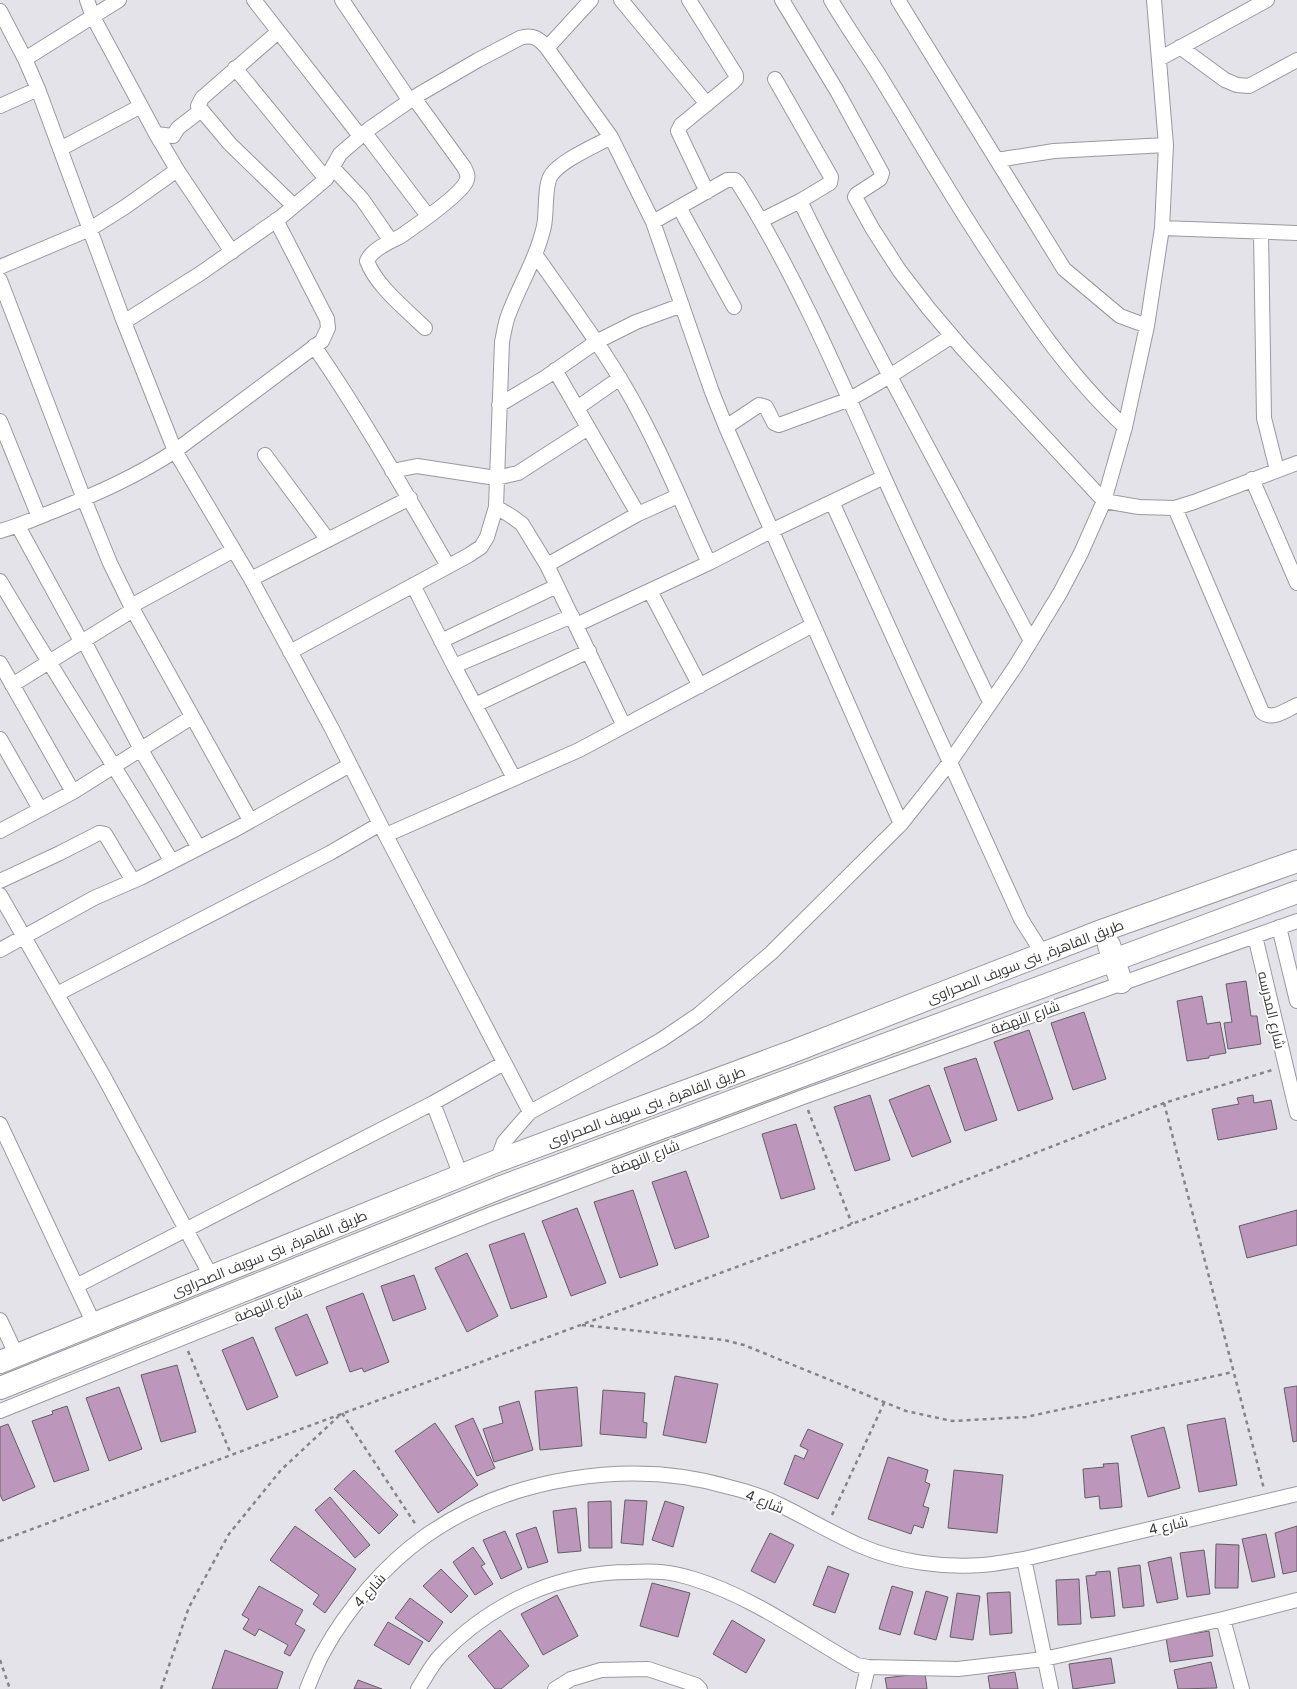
<svg xmlns="http://www.w3.org/2000/svg" width="1297" height="1689" font-family="Inter,Cairo,sans-serif">
  <style>
    .building { fill: #bc96bb; stroke: #635f63 }
    .lines { fill: none; stroke-linecap: round; stroke-linejoin: round }
    .minor-casing { stroke: #9a999f; stroke-width: 16 }
    .primary-casing { stroke: #9a999f; stroke-width: 24 }
    .path { stroke: #858589; stroke-width: 2.5; stroke-dasharray: 4 4; stroke-linecap: butt }
    .minor { stroke: #fff; stroke-width: 14 }
    .primary { stroke: #fff; stroke-width: 22 }
    .labels { text-anchor: middle; dominant-baseline: central; stroke-width: 4; stroke-linejoin: round; paint-order: stroke }
    .street-label { font-size: 14px; fill: #38383a; stroke: #fff }
  </style>
  <rect width="100%" height="100%" fill="#e4e3ea"/>
  <!-- building -->
  <path class="building" d="M1246,981l5,35h6l4,28 -33,5 -4,-26 8,-1 -6,-38z
    M1202,996l5,28 13,-2 6,31 -17,3v2l-22,3 -10,-60z
    M1084,1012l22,67 -33,11 -22,-67z
    M1029,1030l24,69 -35,12 -24,-69z
    M976,1058l21,62 -32,11 -21,-63z
    M929,1085l22,57 -39,15 -23,-57z
    M870,1095l20,65 -35,11 -21,-64z
    M1253,1095l1,8 17,-3 6,29 -59,11 -6,-31 27,-5 -2,-6z
    M796,1124l19,65 -34,10 -19,-65z
    M686,1171l23,66 -34,12 -23,-67z
    M633,1190l25,75 -38,13 -26,-76z
    M577,1208l29,75 -35,13 -29,-75z
    M1297,1210v35l-50,13 -8,-32z
    M524,1233l23,64 -36,12 -22,-64z
    M467,1253l31,63 -31,16 -32,-64z
    M414,1275l12,34 -33,12 -12,-35z
    M363,1293l26,69 -25,10 -2,-4 -12,4 -24,-65z
    M307,1314l21,49 -32,13 -21,-48z
    M253,1337l25,60 -31,13 -25,-60z
    M177,1365l19,67 -35,10 -20,-67z
    M675,1376l43,8 -12,59 -43,-8z
    M1297,1386v55l-4,1 -9,-54z
    M119,1387l23,62 -33,12 -23,-63z
    M577,1387l5,59 -42,4 -5,-59z
    M603,1390l42,3 -2,29 4,1 -1,15 -46,-4z
    M519,1401l14,49 -39,12 -11,-33 20,-6 -4,-16z
    M67,1406l22,64 -35,12 -22,-61 21,-7 -1,-3z
    M473,1418l22,50 -18,8 -22,-50z
    M1225,1418l12,67 -38,7 -12,-67z
    M435,1423l43,62 -40,28 -43,-62z
    M8,1424l27,63 -32,14 -3,-6v-68z
    M1164,1427l16,61 -32,9 -17,-61z
    M808,1429l35,15 -25,55 -34,-15 11,-29 9,4 4,-9 -8,-4z
    M888,1457l40,13 -3,12 5,2 -7,22 6,2 -6,20 -9,-3 -3,9 -43,-15z
    M1118,1463l4,44 -22,2 -1,-13 -14,2 -2,-29 21,-2 -1,-3z
    M354,1470l44,45 -19,19 -45,-45z
    M954,1470l49,5 -6,58 -49,-5z
    M330,1497l40,48 -15,13 -40,-48z
    M625,1500l22,1 -4,44 -22,-2z
    M611,1501l1,47h-23l-1,-46z
    M665,1501l19,6 -11,40 -21,-7z
    M576,1508l5,43 -23,2 -5,-42z
    M295,1526l61,43 -31,44 -12,-9 6,-9 -49,-35z
    M1297,1526v45l-14,3 -8,-41z
    M536,1527l12,35 -20,6 -12,-34z
    M505,1531l17,38 -21,10 -18,-39z
    M770,1533l24,12 -19,38 -24,-12z
    M1266,1534l9,43 -23,5 -10,-43z
    M1216,1544l23,1 -1,43h-23z
    M473,1547l12,17 -4,2 12,18 -18,11 -22,-33z
    M1204,1550l6,44 -23,3 -7,-44z
    M1171,1557l7,42 -21,4 -9,-41z
    M1140,1565l4,41 -21,2 -5,-40z
    M828,1566l21,8 -14,39 -22,-8z
    M441,1569l27,27 -17,17 -28,-27z
    M1110,1571l5,45 -24,2 -5,-42 10,-1v-3z
    M1079,1579l2,45 -23,1 -2,-45z
    M652,1583l38,10 -12,44 -38,-11z
    M259,1586l44,24 -8,14 10,6 -15,26 -6,-3 4,-8 -29,-16 -4,7 -12,-7 6,-10 -7,-4z
    M892,1586l21,6 -13,43 -21,-6z
    M926,1591l22,6 -12,43 -22,-6z
    M1010,1592l2,41 -22,2 -3,-42z
    M957,1593l23,3 -7,44 -23,-3z
    M557,1595l21,41 -35,19 -22,-41z
    M410,1598l33,24 -14,20 -34,-24z
    M732,1620l33,20 -19,33 -33,-19z
    M388,1622l35,20 -14,23 -35,-20z
    M500,1630l29,36 -28,23h-6l-27,-33z
    M1209,1631l4,25 -43,6 -4,-24z
    M225,1650l58,22 -6,17h-65z
    M1111,1658l4,25 -42,6 -4,-25z
    M1211,1662l6,26 -39,1 -4,-19z
    M1015,1672l3,17h-28l-2,-13z
    M925,1673l2,16h-40l-2,-11z
    M358,1680l24,9h-28z"/>
  <g class="lines">
    <defs>
      <path id="minor" d="M87,0l6,17 63,117 23,39 53,79
        M254,0l106,136
        M342,0l68,101
        M621,0l86,104
        M689,0l47,75v4l-4,4 -51,42 -3,6 29,61
        M782,0l55,91 45,82 -2,6 -23,15 -2,3 17,31 27,42 30,39 34,40 141,152 35,6 36,1 19,-6 103,-39
        M831,0c14,24 30,47 45,70 34,55 66,111 101,165 44,68 88,137 148,192
        M898,0l166,269 56,47 27,10
        M0,11l25,48 13,30 86,233 51,129 76,128 80,148 49,97 150,288
        M278,32l-76,66 -4,8 32,38 64,62
        M1180,47l45,33 12,5 12,1 48,-26
        M547,48l44,-48
        M25,59l94,-59
        M1159,59l108,-59
        M235,68l91,111
        M775,79l56,98 -1,6 -30,18
        M414,98l50,69c3,6 5,9 2,15 -6,13 -52,45 -65,54 -11,6 -29,13 -34,25 9,25 40,49 58,67
        M0,106l38,-17
        M365,133l63,83
        M156,134l17,2 5,-8 22,-17
        M60,149l81,-43
        M997,160l57,-9 112,-6
        M333,168l29,31 29,42
        M679,207l55,100
        M762,220l38,-19c73,149 154,293 231,440
        M653,222l59,170 14,35 175,397
        M1162,228l135,5
        M1261,232l3,186 13,52
        M535,254c36,52 76,104 105,160 26,48 46,100 69,149
        M0,267l90,-38 35,-22 52,-37
        M0,280l84,219 26,64 23,47 117,210
        M124,322l77,-49 80,-56 45,-38 14,-25 29,-25 49,-34 60,-35 42,-22c12,-4 19,0 27,10l64,89 42,85 74,-42h8l3,3c58,92 101,193 145,292 34,76 71,151 107,227
        M314,346c49,71 91,146 134,220
        M555,370l83,144
        M499,405l47,-28 50,-35 40,-20 46,-17
        M577,408l43,-30
        M0,421l39,96
        M726,427l33,-22 7,2 8,16 5,2 71,-26 40,-23 62,-40
        M265,455l63,85
        M392,471l25,-5 79,12 22,-5 70,-45
        M1252,479l45,104
        M832,502l189,417 22,35
        M496,507l15,9 11,8 25,41 77,161
        M1175,508l87,204c10,9 24,-2 35,-7
        M18,526l64,117
        M0,531c19,-5 36,-13 54,-20 42,-17 83,-35 121,-60l147,-110 6,-13 -1,-9 -51,-99
        M547,565l91,-51 40,-18
        M251,579l159,-81
        M0,581c56,95 116,186 172,281
        M413,585l41,81 60,112
        M650,591l50,95
        M131,606l103,-56
        M576,625l133,-62 62,-32 113,-54
        M84,641l60,114 55,93
        M441,641l116,-55
        M290,652l179,-97 12,-8 6,-10 9,-30 6,-165c2,-9 3,-18 6,-26 11,-30 29,-58 36,-90 3,-14 0,-43 8,-52 10,-14 43,-28 59,-37
        M0,663l73,129
        M454,666l118,-50
        M12,685l121,-75
        M475,705l114,-54
        M0,739l40,70
        M0,831l73,-39 119,-75
        M386,835l193,-85 234,-125
        M0,881l60,-28 39,-20 6,1 28,47
        M0,895l104,182 107,199
        M1279,927l18,74
        M1255,936l42,177
        M0,950l94,-52 46,-20 96,-49 114,-64
        M57,994l273,-141 50,-29
        M0,1124l94,200
        M497,1161l7,-19 26,-30 87,-47 44,-25 37,-25 73,-62 130,-129 49,-62 65,-95 45,-74 21,-40 23,-52 21,-74 22,-101 15,-98 4,-83 -12,-145
        M461,1176l-28,-73 71,-40
        M76,1286l357,-183
        M0,1320l17,36
        M0,1411l489,-196 314,-118 494,-176
        M1024,1559l27,130
        M1223,1619l19,70
        M307,1689c5,-12 10,-26 17,-38 23,-42 61,-86 100,-114 84,-60 207,-79 305,-50 17,4 35,10 51,18 27,13 53,29 81,41 37,16 82,22 122,19 13,-1 27,-4 41,-6l273,-65
        M418,1689c7,-11 14,-25 23,-34 50,-52 117,-83 189,-83 26,-1 39,-1 64,7 59,18 110,56 163,86l11,2 90,2 86,-10 179,-40 74,-19
        M555,1689l16,-10 30,-9 47,-1 48,16 4,4
        M863,1689l5,-22"/>
      <path id="primary" d="M1109,945l12,37
        M0,1362l497,-201 297,-110 310,-121 193,-69
        M0,1388l504,-202 793,-294"/>
    </defs>
    <!-- minor casing -->
    <use href="#minor" class="minor-casing"/>
    <!-- primary casing -->
    <use href="#primary" class="primary-casing"/>
    <!-- path -->
    <path class="path" d="M1164,1103l100,386
      M808,1110l44,114
      M582,1325l142,15 20,5 162,66 46,10 74,-4 207,-45
      M188,1351l43,103
      M832,1515l52,-112
      M0,1541l852,-317 312,-121 108,-33
      M0,1660l10,29
      M161,1689l28,-82 40,-73 52,-64 61,-57 74,112"/>
    <!-- minor -->
    <use href="#minor" class="minor"/>
    <!-- primary -->
    <use href="#primary" class="primary"/>
  </g>
  <g class="labels">
    <!-- street labels -->
    <g class="street-label">
      <text transform="translate(1025 961) rotate(-21)">طريق القاهرة, بنى سويف الصحراوى</text>
      <text transform="translate(1272 1010) rotate(77)">شارع المدرسه</text>
      <text transform="translate(1025 1017) rotate(-20)">شارع النهضة</text>
      <text transform="translate(646 1106) rotate(-20)">طريق القاهرة, بنى سويف الصحراوى</text>
      <text transform="translate(645 1157) rotate(-21)">شارع النهضة</text>
      <text transform="translate(269 1253) rotate(-22)">طريق القاهرة, بنى سويف الصحراوى</text>
      <text transform="translate(268 1304) rotate(-22)">شارع النهضة</text>
      <text transform="translate(765 1501) rotate(22)">شارع 4</text>
      <text transform="translate(1168 1525) rotate(-13)">شارع 4</text>
      <text transform="translate(369 1590) rotate(-48)">شارع 4</text>
    </g>
  </g>
</svg>
